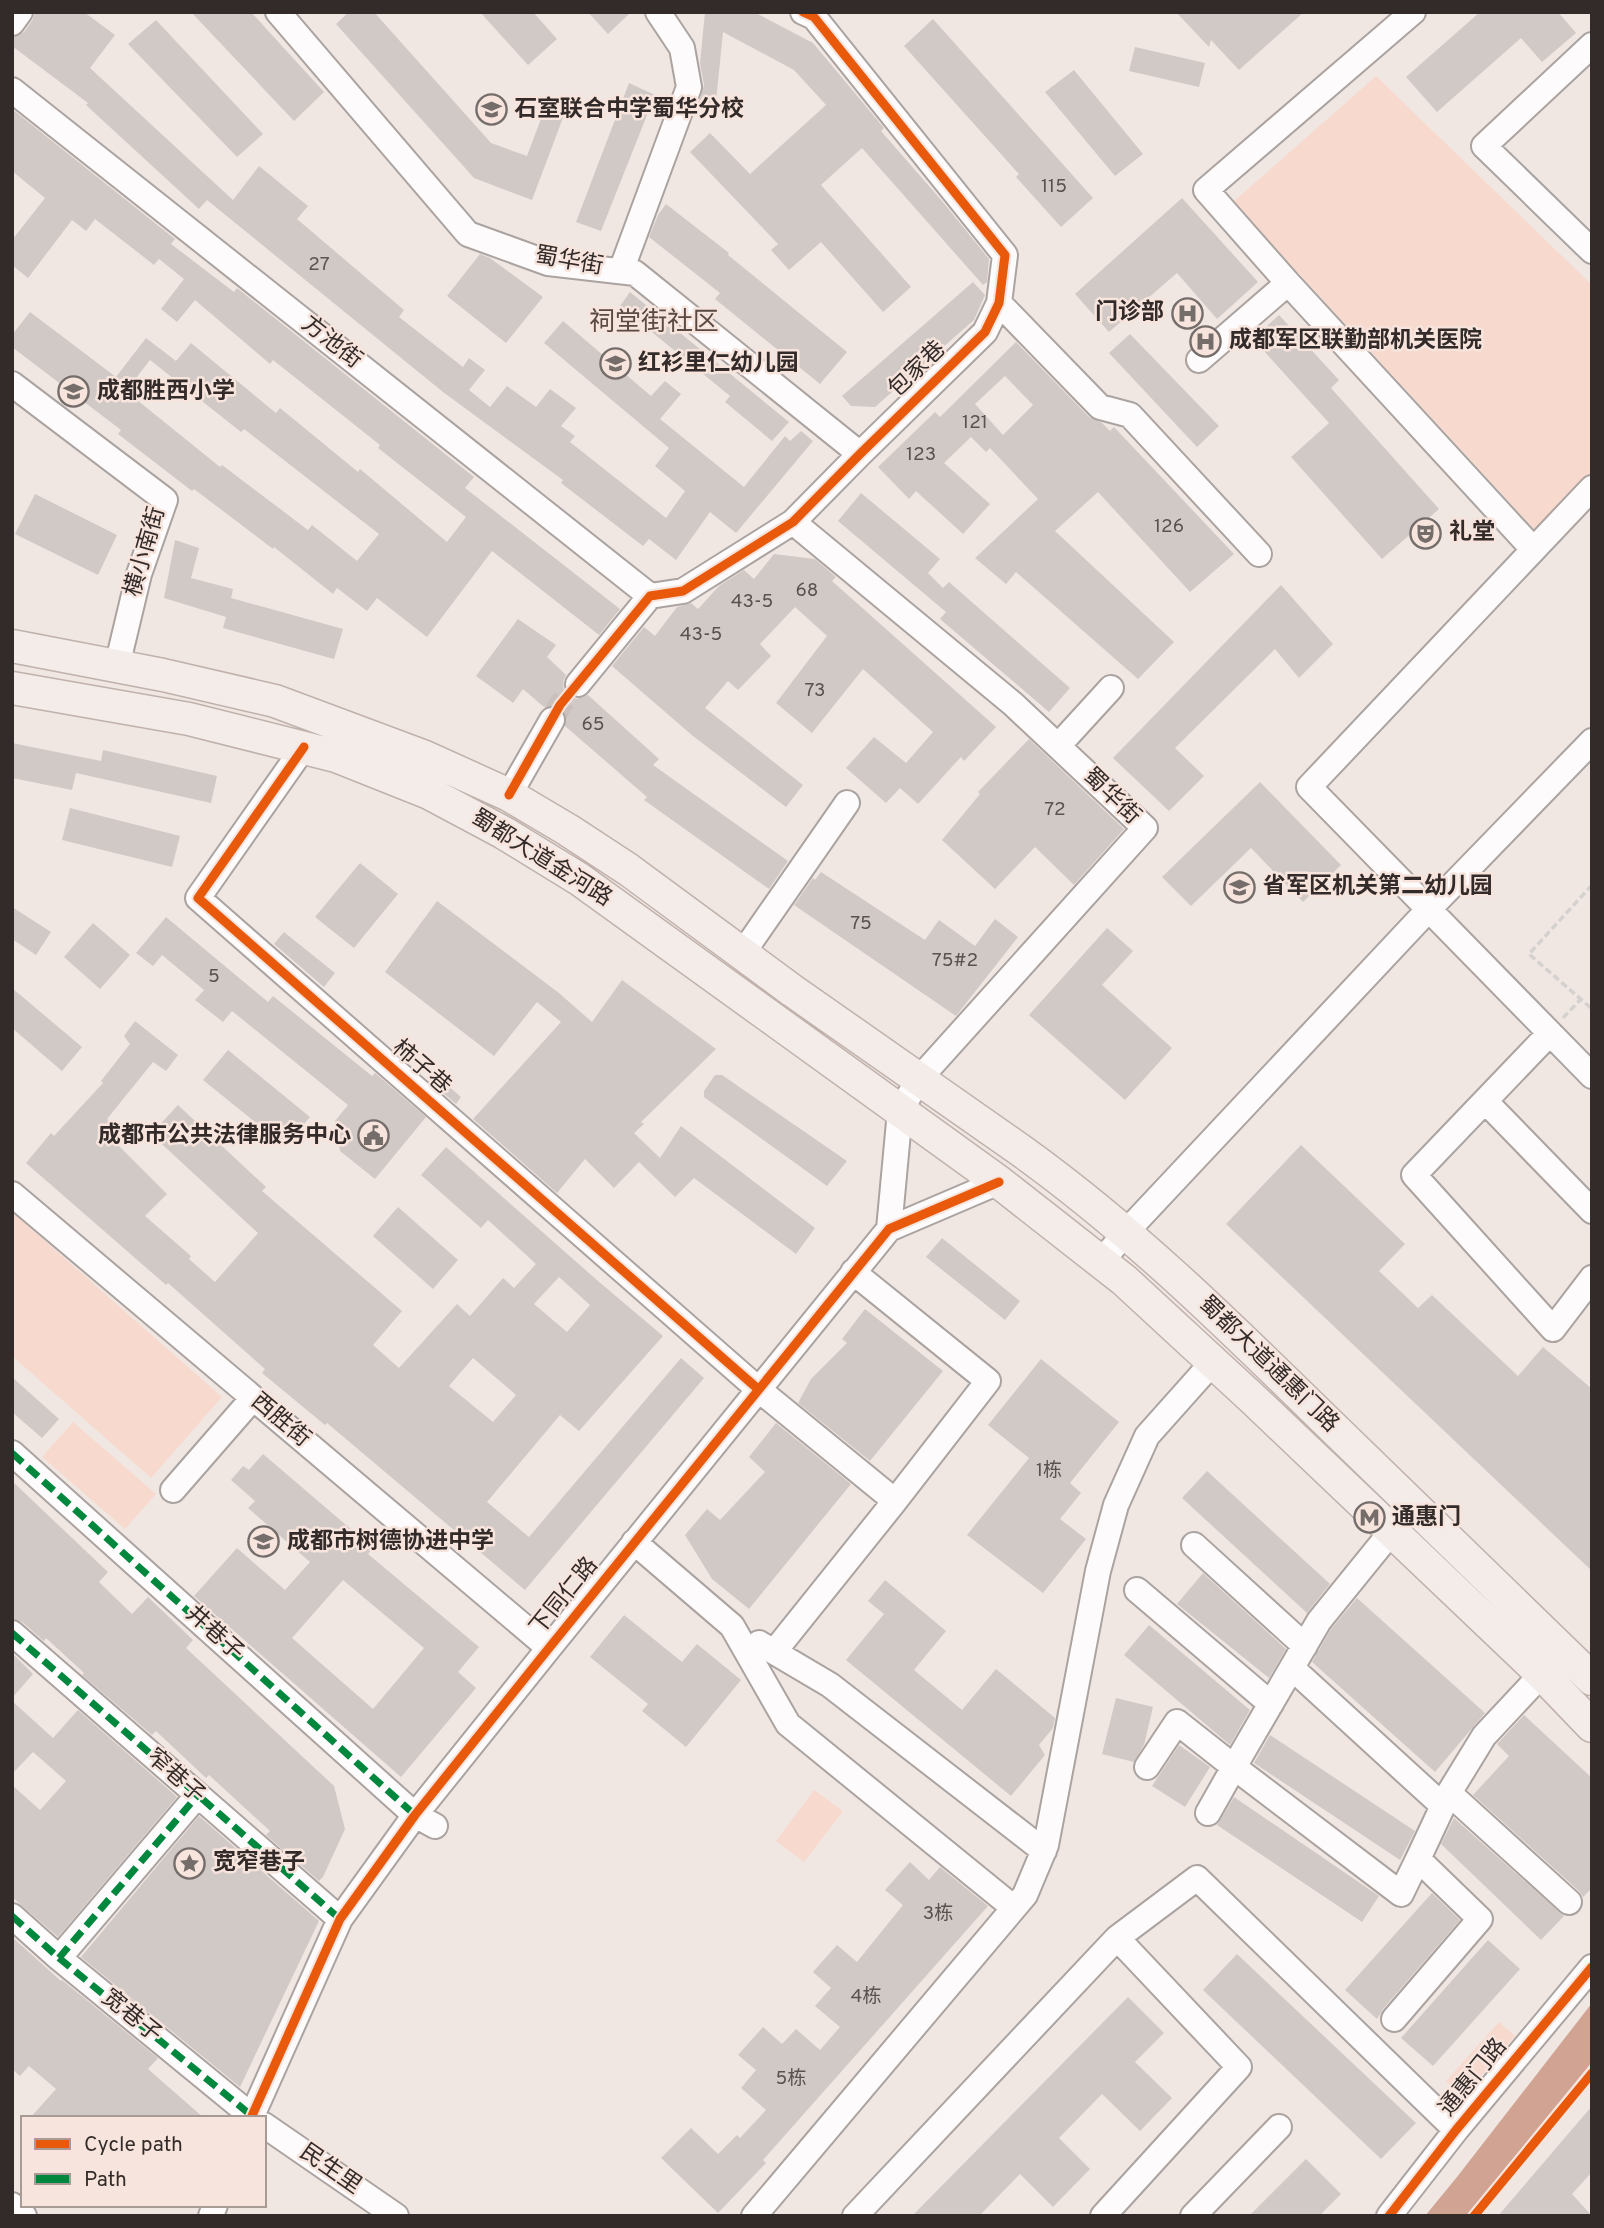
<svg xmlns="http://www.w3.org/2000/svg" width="1604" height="2228" font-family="Overpass,'Noto Sans SC',sans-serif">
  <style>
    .green { fill: #f7d9ce }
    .water { fill: #d0a392 }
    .building { fill: #d1c9c6; fill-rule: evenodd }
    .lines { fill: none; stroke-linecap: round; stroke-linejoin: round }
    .minor-tunnel { stroke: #cac1be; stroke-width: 24; stroke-dasharray: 24 12; stroke-linecap: butt }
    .minor-casing { stroke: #aba3a0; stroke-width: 28 }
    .major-casing { stroke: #c0b1ab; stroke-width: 35 }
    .path { stroke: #d4d1cf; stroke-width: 3.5; stroke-dasharray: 7 3.5; stroke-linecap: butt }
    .minor { stroke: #fdfbfb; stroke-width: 24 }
    .major { stroke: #f3ece9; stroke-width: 32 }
    .quiet { stroke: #00873e; stroke-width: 7; stroke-dasharray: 14 7; stroke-linecap: butt }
    .cycleway-casing { stroke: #f6e4dd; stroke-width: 13 }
    .cycleway { stroke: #e8590c; stroke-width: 9 }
    .labels { text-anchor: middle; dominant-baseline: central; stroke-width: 5; stroke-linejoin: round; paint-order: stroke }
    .number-label { font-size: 19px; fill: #5a5250 }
    .poi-label { font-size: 23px; font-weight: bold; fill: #332b29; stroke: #f6e4dd; text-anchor: start }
    .street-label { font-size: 23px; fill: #332b29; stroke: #f6e4dd }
    .quarter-label { font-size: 26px; fill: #584944; stroke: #f6e4dd }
  </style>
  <rect width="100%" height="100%" fill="#f0e7e3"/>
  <!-- green -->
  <path class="green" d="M1376,76l216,209v187l-57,58 -302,-328z
    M12,1212l210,185 -71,81 -139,-122z
    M73,1422l83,72 -31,35 -83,-72z
    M814,1790l29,21 -39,51 -28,-21z
    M1499,2022l16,14 -52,61 -17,-16z"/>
  <!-- water -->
  <path class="water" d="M1592,2003v59l-126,154h-41l32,-39z"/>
  <!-- building -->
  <path class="building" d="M35,12h49l31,23 -25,33 143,132 26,-34 49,40 -11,13 107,91 -5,7 64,50 6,-9 16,12 -16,20 21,17 17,-21 29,21 14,-18 26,19 -15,18 14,10 -5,6 96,76 19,-27 -30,-25 14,-18 -125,-105 19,-22 88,75 14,-15 16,13 -21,25 84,68 41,-51 5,5 11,-10 12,10 -77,92 -26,-21 -34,48 -27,-21 -6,7 -82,-63 2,-3 -120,-88 -236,-192 -8,9 -113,-104 2,-2 -76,-57v-8l12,-6 8,-11z
    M191,12h60l73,80 -30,29z
    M349,12h25l117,131 36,13 21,-56 19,7 -35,93 -58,-22 -138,-154z
    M480,12h53l24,27 -29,26z
    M588,12h43l-23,22z
    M705,12h49l59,31 71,85 -3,3 61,70 47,58 -2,23 -4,3 -121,-137 -41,37 90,102 -28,25 -62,-70 -32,28 -18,-20 7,-6 -88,-92 20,-19 40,41 76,-69 -32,-35 -71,-38 -8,79 -18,-2 7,-24 -4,-22z
    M1176,12h128l-65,58 -28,-30 -2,7z
    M1480,12h78l18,21 -34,29 -21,-24 -84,74 -31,-35z
    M933,19l160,179 -32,29 -45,-50 3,-3 -115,-128z
    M156,20l107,114 -26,23 -109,-113z
    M1135,47l70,16 -6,24 -70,-16z
    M1074,70l69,84 -28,22 -70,-84z
    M629,83l26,12 -54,136 -25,-9z
    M12,109l163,130 -4,5 63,48 3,-4 237,189 -9,11 155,121 -21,26 -107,-84 -65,86 -50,-39 -10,13 -30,-23 -4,6 -59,-47 -1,2 -79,-60 -2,2 -74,-57 3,-4 -109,-83v-12l18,-23 86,65 30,-39 30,23 15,-18 85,70 4,-5 78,64 2,-3 87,73 19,-25 -88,-69 2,-3 -107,-85 -3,4 -75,-64 -18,22 -16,-13 23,-30 -25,-20 -5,6 -59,-46 -9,12 -14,-11 -44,58 -16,-13v-25l33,-42 -33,-27zM150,360l91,72 3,-3 135,105 -22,27 -45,-36 -4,5 -86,-65 -2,2 -94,-76z
    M1182,198l76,84 -41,37 -40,-46 -68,59 -34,-38z
    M666,204l63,49 -1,2 119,97 -27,32 -105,-85 5,-6 -71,-56 9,-22z
    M480,254l10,4 53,39 -37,46 -59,-47z
    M973,282l12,13 -11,25 -99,87 -24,-1 -9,-10z
    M630,292l159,130 -17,19 -47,-39 5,-6 -110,-90z
    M1279,315l60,65 -8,8 108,121 -57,50 -91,-102 38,-34 -76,-84z
    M1130,334l89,92 -22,21 -88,-94z
    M1016,342l73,75 13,6 8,8 4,-4 120,127 -44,38 -92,-100 -43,39 119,111 -36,37 -122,-107 -10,12 -31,-26 63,-59 -48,-51 -4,4 -15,-15 -27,26 46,41 -27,30 -47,-43 -7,8 -31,-32 57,-55 5,5zM1005,376l28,29 -30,30 -28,-31z
    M861,493l79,66 -12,14 15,15 6,-6 121,106 -21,24 -109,-93 6,-7 -108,-91z
    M35,494l82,41 -19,40 -83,-41z
    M175,540l24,8 -8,30 42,11 -2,9 112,31 -9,30 -111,-31 3,-11 -62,-19z
    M774,554l41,5 21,18 -4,4 164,146 -32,34 -3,-4 -43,47 -18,-16 -14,15 -40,-35 28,-31 32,26 27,-31 -70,-63 -51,64 -36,-30 51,-67 -32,-29 -35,37 11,12 -33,34 -10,-9 -23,27 98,77 -17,22 -93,-71 -81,-70 32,-39 11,9 22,-29 14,-4 7,6 22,-24 24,-15 10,9z
    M1281,585l52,59 -34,34 -24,-29 -100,99 29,28 -35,35 -56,-53z
    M518,619l38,26 -9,12 19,18 -3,7 1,8 4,5 8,4 12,-4 71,64 -6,6 135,96 -19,28 -125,-89 3,-3 -82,-71v-13l-5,-5 -7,-3 -9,2 -21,-18 -10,14 -37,-27z
    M1029,739l95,90 -50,56 -39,-38 -40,42 -53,-49 38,-46 -2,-2z
    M12,743l89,18 2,-11 114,26 -6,27 -135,-30 -4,17 -60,-12z
    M1260,782l81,83 -38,37 -52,-54 -60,58 -29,-29z
    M70,808l110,28 -8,31 -110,-27z
    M360,863l38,31 -44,54 -39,-31z
    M821,872l104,68 14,-20 36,26 20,-27 23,18 -62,79 -162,-111 19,-27 2,2z
    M437,901l122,92 33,29 30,-42 94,69 -75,73 3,2 -10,9 26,25 21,-32 134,102 -19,26 -102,-76 -19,19 -36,-35 -25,26 -29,-29 -28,34 -84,-74 88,-97 -24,-20 -43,54 -109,-84z
    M12,907l39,25 -15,23 -24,-16z
    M166,917l102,85 5,-6 99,80 3,-3 51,44 -51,62 -35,-28 -5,-30 13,-16 -116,-94 -9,11 -28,-22 9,-10 -42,-35 -9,11 -17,-13z
    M93,923l37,32 -30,34 -36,-32z
    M1107,928l26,23 -31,34 70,63 -47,52 -96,-85z
    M284,932l51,41 -11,14 -50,-43z
    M12,988l70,59 -20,24 -50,-43z
    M135,1021l43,34 -12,16 -13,-9 -46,57 15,13 -8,9 53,53 -22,22 46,40 -2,3 26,23 43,-49 -107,-99 27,-29 88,82 -4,4 140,120 -29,34 26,23 58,-64 13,12 33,-38 11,10 22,-24 -48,-44 -7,8 -60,-53 25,-28 152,134 65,55 -84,95 -19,-16 -73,87 42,35 152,-179 23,20 -179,212 -198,-167 -2,2 -63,-52 3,-4 -97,-86 -2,2 -140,-122 25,-30 3,3 49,-53 -2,-2 29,-37 -6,-8zM559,1277l31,28 -23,27 -33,-28zM473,1358l43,37 -23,27 -44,-36z
    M228,1050l82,67 -25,29 -82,-66z
    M715,1075h7l125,86 -20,25 -123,-89v-6z
    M447,1085l14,12 -5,7 -15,-13z
    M1301,1145l104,99 -26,27 39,37 14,-13 86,81 25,-29 49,42v182l-366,-347z
    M398,1207l60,53 -25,29 -60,-53z
    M942,1238l78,63 -15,19 -79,-63z
    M865,1309l78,62 -73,90 -72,-58 13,-24 36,-36 -5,-4z
    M1041,1359l78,63 -49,61 11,10 -21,26 26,20 -43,54 -76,-58 62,-77 -41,-33z
    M12,1377l47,42 -17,19 -30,-26z
    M776,1423l75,61 -102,125 -37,-30 -27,-44 22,-26 13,11 45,-48 -16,-15z
    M263,1454l110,94 -5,6 111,93 -21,25 18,16 -75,89 -207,-181 43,-48 48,42 25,-28 -62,-54 7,-7 -24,-21 12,-14 6,4zM343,1580l81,68 -51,61 -81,-71z
    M1207,1471l123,113 -23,29 -125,-115z
    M12,1481l96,91 -9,10 33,32 16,-17 45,43 -7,8 148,138 11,43 -22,48 -4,4 -53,-46 4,-4 -61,-56 -3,3 -50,-47 -4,4 -70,-60 2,-2 -38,-35 -2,3 -22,-19 -10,-4z
    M1203,1573l83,76 -17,29 -92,-74z
    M885,1580l61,51 -32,39 48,40 34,-41 59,49 -2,10 -14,17 6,10 -34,41 -165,-136 38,-46 -16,-13z
    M1357,1598l128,115 -50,59 -123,-110 19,-33z
    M624,1615l58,47 15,-18 44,36 -55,67 -44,-36 6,-7 -58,-47z
    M1149,1625l101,85 -20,35 -106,-90z
    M12,1653l21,21 -21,24z
    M1116,1698l37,9 -9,38 -10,17 -32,-8z
    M12,1701l41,37 25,-28 99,87 -119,140 -46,-40v-112l28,25 26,-29 -33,-29 -21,22z
    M1524,1715l68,63v110l-9,9 -4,-6 -106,-96 36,-39 -12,-12z
    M1270,1735l145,96 -15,29 -146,-97z
    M1179,1745l31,22 -25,40 -33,-21z
    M1234,1797l145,99 -17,26 -145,-97z
    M199,1816l120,105 -79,166 -159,-130z
    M1454,1818l110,98 -23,24 -100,-96z
    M910,1862l19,18 11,-13 48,39 -225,254 3,3 -48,50 -57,-55 30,-30 27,26 19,-19 3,3 26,-28 -25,-22 15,-18 -18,-15 25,-28 19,17 14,-15 24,21 20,-23 -25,-21 16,-18 -18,-16 24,-27 20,17 46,-57 -18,-15z
    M1432,1893l28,27 -77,89 -6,10 -32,-29z
    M12,1937l49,44 1,-1 96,78 -10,11 56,49h-174l26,-29 -27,-23 -9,10 -8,-7z
    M1488,1940l32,29 -87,97 -32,-28z
    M1237,1954l179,169 -35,36 -178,-169z
    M1128,1997l36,36 -29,29 37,36 -32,33 -38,-37 -43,44 31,31 -37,38 -33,-33 -41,42h-67z
    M1592,2106v66l-20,22 20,22h-94z
    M1306,2159l35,35 -22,22h-70z"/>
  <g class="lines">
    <!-- minor-tunnel -->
    <path class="minor-tunnel" d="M552,720l8,-15 18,-21"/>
    <defs>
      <path id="minor" d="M278,12l190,222 80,29 87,10 225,181
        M1413,12l-207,178 82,93 245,266
        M12,23l8,-11
        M1592,45l-108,101 108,105
        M12,90l638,506
        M621,271l68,-184 -7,-39 -24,-36
        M999,303l101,104 30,8 129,139
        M1199,360l89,-77
        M12,384l153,116 -26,74 -22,92
        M1592,488l-283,299 283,289
        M793,522l220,182 132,124 -226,251 -19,32 -11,118
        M578,684l72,-88 33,-5 110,-69 67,-68 125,-122 14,-29 6,-48 -191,-238 -11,-5
        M1058,746l53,-58
        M304,747l-106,151 560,491 137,112 -121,151
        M509,795l43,-75
        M742,954l105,-151
        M1550,1033l-136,142 139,154 39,-51
        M1485,1101l107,110
        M12,1194l537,454
        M1101,1262l25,-30 303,-323 163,-168
        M853,1272l135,109 -93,120
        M12,1453l403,362 20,11
        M173,1490l80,-92
        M1392,1531l-73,90 -85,146 167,127 17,-35
        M634,1542l98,84 56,98 226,184
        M1194,1545l111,101
        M1137,1590l134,114
        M12,1633l328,286
        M759,1643l71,42 214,166
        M1292,1668l151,138
        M1542,1674l-58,62 -35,57 120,109
        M1147,1767l30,-45 57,45 -26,46
        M12,1916l47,42 195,160
        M1117,1938l80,-60 259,252
        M59,1958l138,-162
        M1394,2019l86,-100 -62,-60 31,-66
        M251,2118l89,-199 75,-104 134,-167 340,-419 110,-47
        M264,2125l132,91
        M12,2205l12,11
        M211,2216l4,-11
        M754,2216l271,-321 21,-50 52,-274 18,-66 31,-69 66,-74
        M855,2216l262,-278 122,129 -136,149
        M1193,2216l86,-89
        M1389,2216l67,-86 136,-163"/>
      <path id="major" d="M12,646l151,29 112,26 150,56 84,38 59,35 61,40 164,121 230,161c107,77 200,168 294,260 92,89 183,178 275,267
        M12,688l177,31 147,37 93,37 75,40 75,46 420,303 125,98 129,119 289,275 50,52"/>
    </defs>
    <!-- minor casing -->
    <use href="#minor" class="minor-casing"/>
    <!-- major casing -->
    <use href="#major" class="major-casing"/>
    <!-- path -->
    <path class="path" d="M1592,885l-63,69 63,55
      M1563,1018l18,-19
      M1474,2216l118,-143"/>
    <!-- minor -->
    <use href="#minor" class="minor"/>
    <!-- major -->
    <use href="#major" class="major"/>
    <!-- quiet -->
    <path class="quiet" d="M12,1453l403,362
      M12,1633l328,286
      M12,1916l47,42 193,158
      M59,1958l138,-162"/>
    <defs>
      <path id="cycleway" d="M304,747l-106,151 560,491
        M509,795l51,-90 90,-109 33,-5 110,-69 67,-68 125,-122 14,-29 6,-48 -191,-238 -11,-5
        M251,2118l89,-199 75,-104 134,-167 340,-419 110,-47
        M1389,2216l67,-86 136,-163
        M1474,2216l118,-143"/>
    </defs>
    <!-- cycleway casing -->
    <use href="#cycleway" class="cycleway-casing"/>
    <!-- cycleway -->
    <use href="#cycleway" class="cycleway"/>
  </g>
  <!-- icons -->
  <defs>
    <symbol id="school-ring" viewBox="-11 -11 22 22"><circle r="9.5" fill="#f6e4dd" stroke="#756d6a" stroke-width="1.5"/><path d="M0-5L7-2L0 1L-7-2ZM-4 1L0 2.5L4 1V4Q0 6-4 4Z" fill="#756d6a"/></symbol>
    <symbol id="hospital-ring" viewBox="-11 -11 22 22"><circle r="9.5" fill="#f6e4dd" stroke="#756d6a" stroke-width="1.5"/><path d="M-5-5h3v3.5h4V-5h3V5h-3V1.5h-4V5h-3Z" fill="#756d6a"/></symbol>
    <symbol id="theatre-ring" viewBox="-11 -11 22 22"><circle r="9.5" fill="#f6e4dd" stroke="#756d6a" stroke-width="1.5"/><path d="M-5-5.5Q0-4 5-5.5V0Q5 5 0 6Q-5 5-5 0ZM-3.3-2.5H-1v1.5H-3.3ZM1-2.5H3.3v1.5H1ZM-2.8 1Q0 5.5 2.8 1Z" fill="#756d6a"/></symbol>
    <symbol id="civic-ring" viewBox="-11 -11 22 22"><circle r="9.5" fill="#f6e4dd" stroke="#756d6a" stroke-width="1.5"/><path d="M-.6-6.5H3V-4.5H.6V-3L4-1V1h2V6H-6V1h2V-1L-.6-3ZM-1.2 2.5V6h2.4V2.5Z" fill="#756d6a"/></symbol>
    <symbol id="metro-ring" viewBox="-11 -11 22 22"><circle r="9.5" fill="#f6e4dd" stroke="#756d6a" stroke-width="1.5"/><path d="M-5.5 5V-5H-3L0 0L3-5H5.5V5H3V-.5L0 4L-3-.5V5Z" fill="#756d6a"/></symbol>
    <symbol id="sight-ring" viewBox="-11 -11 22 22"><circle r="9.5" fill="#f6e4dd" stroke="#756d6a" stroke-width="1.5"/><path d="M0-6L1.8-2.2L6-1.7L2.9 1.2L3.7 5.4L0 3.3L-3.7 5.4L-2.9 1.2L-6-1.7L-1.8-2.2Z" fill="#756d6a"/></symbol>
  </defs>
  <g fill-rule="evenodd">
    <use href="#school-ring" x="474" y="92" width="35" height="35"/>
    <use href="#hospital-ring" x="1170" y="296" width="35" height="35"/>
    <use href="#hospital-ring" x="1188" y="324" width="35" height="35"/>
    <use href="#school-ring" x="598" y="346" width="35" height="35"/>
    <use href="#school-ring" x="56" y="374" width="35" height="35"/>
    <use href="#theatre-ring" x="1408" y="516" width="35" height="35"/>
    <use href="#school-ring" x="1222" y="870" width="35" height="35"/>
    <use href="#civic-ring" x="356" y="1118" width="35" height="35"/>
    <use href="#metro-ring" x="1352" y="1500" width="35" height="35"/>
    <use href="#school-ring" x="246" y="1524" width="35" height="35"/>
    <use href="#sight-ring" x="172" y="1846" width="35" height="35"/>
  </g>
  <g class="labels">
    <!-- number labels -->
    <g class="number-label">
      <text x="1054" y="187">115</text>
      <text x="319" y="265">27</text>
      <text x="975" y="423">121</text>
      <text x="921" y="455">123</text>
      <text x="1169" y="527">126</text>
      <text x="807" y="591">68</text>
      <text x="752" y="602">43-5</text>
      <text x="701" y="635">43-5</text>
      <text x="815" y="691">73</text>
      <text x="593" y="725">65</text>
      <text x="1055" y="810">72</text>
      <text x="861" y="924">75</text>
      <text x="955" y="961">75#2</text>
      <text x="214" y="977">5</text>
      <text x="1049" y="1471">1栋</text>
      <text x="938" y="1914">3栋</text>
      <text x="866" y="1997">4栋</text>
      <text x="791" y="2079">5栋</text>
    </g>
    <!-- poi labels -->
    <g class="poi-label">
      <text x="514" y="110">石室联合中学蜀华分校</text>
      <text x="1164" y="313" text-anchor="end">门诊部</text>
      <text x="1229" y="341">成都军区联勤部机关医院</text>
      <text x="638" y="364">红衫里仁幼儿园</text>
      <text x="97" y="392">成都胜西小学</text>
      <text x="1449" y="533">礼堂</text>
      <text x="1263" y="887">省军区机关第二幼儿园</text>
      <text x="351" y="1136" text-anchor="end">成都市公共法律服务中心</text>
      <text x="1392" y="1518">通惠门</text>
      <text x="287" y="1542">成都市树德协进中学</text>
      <text x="213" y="1863">宽窄巷子</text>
    </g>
    <!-- street labels -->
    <g class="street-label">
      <text transform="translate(569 262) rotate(10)">蜀华街</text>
      <text transform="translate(331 343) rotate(38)">方池街</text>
      <text transform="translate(918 370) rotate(-44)">包家巷</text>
      <text transform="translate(146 552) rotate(-74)">横小南街</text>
      <text transform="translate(1111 797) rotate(44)">蜀华街</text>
      <text transform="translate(541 859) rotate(32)">蜀都大道金河路</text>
      <text transform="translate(421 1068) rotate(41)">柿子巷</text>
      <text transform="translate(1268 1365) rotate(44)">蜀都大道通惠门路</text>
      <text transform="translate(280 1421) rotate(40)">西胜街</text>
      <text transform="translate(565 1597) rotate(-51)">下同仁路</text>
      <text transform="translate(214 1634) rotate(42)">井巷子</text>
      <text transform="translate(175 1777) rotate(41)">窄巷子</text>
      <text transform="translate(131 2017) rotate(39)">宽巷子</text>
      <text transform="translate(1474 2078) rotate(-51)">通惠门路</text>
      <text transform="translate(330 2170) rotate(35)">民生里</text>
    </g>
    <!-- quarter labels -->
    <g class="quarter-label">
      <text x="654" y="323">祠堂街社区</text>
    </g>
  </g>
  <!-- border -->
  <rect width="1604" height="2228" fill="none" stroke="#332b29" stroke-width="28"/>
  <!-- legend -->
  <rect x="21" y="2116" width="245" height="91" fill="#f6e4dd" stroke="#a89a95" stroke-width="2"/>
  <rect x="35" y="2139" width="35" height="10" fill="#e8590c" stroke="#a89a95" stroke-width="2"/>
  <text x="84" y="2151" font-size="21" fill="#332b29">Cycle path</text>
  <rect x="35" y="2174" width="35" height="10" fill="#00873e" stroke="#a89a95" stroke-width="2"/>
  <text x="84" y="2186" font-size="21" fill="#332b29">Path</text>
</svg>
